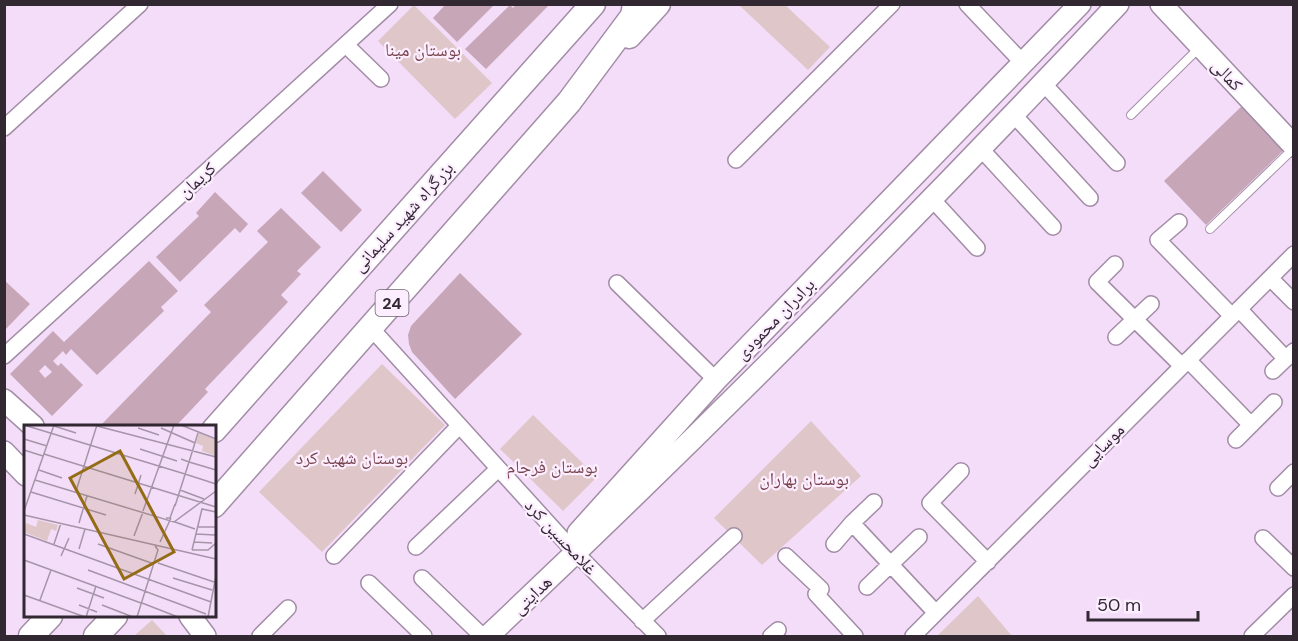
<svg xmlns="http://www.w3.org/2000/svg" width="1298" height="641" font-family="'DM Sans','Noto Naskh Arabic',sans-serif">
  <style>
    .green { fill: #dfc6c9 }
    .building { fill: #c6a6b7; fill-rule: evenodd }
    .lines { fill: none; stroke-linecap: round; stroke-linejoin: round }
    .service-casing { stroke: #a28ca6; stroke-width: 10 }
    .minor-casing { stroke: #a28ca6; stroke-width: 18 }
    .secondary-casing { stroke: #a28ca6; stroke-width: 24 }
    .trunk-casing { stroke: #a28ca6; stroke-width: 27 }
    .service { stroke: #fff; stroke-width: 8 }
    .minor { stroke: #fff; stroke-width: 15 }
    .secondary { stroke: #fff; stroke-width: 21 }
    .trunk { stroke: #fff; stroke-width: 24 }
    .labels { text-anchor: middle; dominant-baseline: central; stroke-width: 4.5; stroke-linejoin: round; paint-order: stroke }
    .shield { fill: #fceeff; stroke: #6e6370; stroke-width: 1.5 }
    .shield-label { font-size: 16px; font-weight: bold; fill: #312832 }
    .park-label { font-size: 18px; fill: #78444d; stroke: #fceeff }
    .street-label { font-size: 18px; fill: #312832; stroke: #fceeff }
    .inset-road { fill: none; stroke: #a695a9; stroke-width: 1.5 }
    .view { fill: #946c15; fill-opacity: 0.15; stroke: #946c15; stroke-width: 3 }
    .inset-edge { fill: none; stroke: #312832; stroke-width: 3 }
  </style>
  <rect width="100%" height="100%" fill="#f4ddf9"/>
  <!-- green -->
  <path class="green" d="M414,5l78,78 -37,36 -77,-78z
    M739,5h46l45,42 -22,23z
    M382,364l63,61 -123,127 -63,-60z
    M533,415l64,62 -34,34 -63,-62z
    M811,421l50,55 -99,89 -48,-47z
    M978,596l34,40h-75z
    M152,620l15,16h-33z"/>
  <!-- building -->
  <path class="building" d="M446,4h49l-38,38 -24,-24z
    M516,4h34l-64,65 -21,-20 45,-44 3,3z
    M1244,104l42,44 -80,77 -42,-44z
    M323,171l39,39 -21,22 -40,-39z
    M215,192l33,32 -8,9 -5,-5 -55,54 -24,-25 43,-41 -3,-3z
    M281,208l40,39 -24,24 4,3 -20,21 7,7 -83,87 3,3 -32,34h-76l111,-114 -7,-7 64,-63 -11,-11z
    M149,261l29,30 -17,16 3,4 -67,64 -26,-26 -5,6 -3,-4 -10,10 5,5 3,-3 22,22 -31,31 -42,-42 43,-43 11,11zM45,365l7,7 -7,6 -6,-7z
    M460,273l62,61 -67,65 -43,-47 -3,-8 -1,-9 3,-9z
    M4,280l26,24 -26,27z"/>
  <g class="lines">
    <defs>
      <path id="service" d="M1131,115l68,-67
        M1210,229l84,-81"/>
      <path id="minor" d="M967,4l56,59
        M346,45l35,34
        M1044,84l73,79
        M1014,115l76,83
        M4,128l136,-124
        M981,149l72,78
        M736,160l156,-156
        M932,199l45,49
        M1179,222l-21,18 74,76
        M1115,264l-18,18 85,84
        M1270,278l24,24
        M617,283l99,97
        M1239,309l47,50
        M370,327l198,218
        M1116,337l35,-33
        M4,356l386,-352
        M1188,360l63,65
        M1273,371l21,-20
        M1236,440l38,-38
        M961,471l-31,32 58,59
        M1278,488l16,-16
        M852,523l84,90
        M1263,538l31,30
        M834,544l18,-21 22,-21
        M416,547l82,-78
        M576,553l82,83
        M334,556l125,-130
        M786,556l35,33 -5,5 39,42
        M422,578l56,54
        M369,583l55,53
        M867,587l52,-50
        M642,621l92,-85
        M260,636l28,-28
        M771,636l7,-6
        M913,636l381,-382
        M1252,636l42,-41"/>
      <path id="secondary" d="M1161,4l133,142
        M4,400l29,26
        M4,452l22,23
        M578,533l138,-153 364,-376
        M190,616l15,20
        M488,636c216,-204 426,-415 630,-632"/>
      <path id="trunk" d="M629,36l29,-32
        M214,430l379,-426
        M214,505l355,-403 64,-86 2,-12
        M31,636l19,-20
        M96,636l19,-20"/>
    </defs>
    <!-- service casing -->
    <use href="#service" class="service-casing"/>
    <!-- minor casing -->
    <use href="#minor" class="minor-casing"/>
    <!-- secondary casing -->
    <use href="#secondary" class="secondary-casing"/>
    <!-- trunk casing -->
    <use href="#trunk" class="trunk-casing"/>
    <!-- service -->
    <use href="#service" class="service"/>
    <!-- minor -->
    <use href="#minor" class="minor"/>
    <!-- secondary -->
    <use href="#secondary" class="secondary"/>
    <!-- trunk -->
    <use href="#trunk" class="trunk"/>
  </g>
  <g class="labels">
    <!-- shield labels -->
    <rect class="shield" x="375.5" y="290" width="33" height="26" rx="4.5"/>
    <g class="shield-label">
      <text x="392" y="303">24</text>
    </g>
    <!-- park labels -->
    <g class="park-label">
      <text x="423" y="50">بوستان مینا</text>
      <text x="352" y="458">بوستان شهید کرد</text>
      <text x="552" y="467">بوستان فرجام</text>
      <text x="804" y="479">بوستان بهاران</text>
    </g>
    <!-- street labels -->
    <g class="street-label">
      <text transform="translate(1227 75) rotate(47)">کمالی</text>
      <text transform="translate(197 180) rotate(-42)">کریمان</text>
      <text transform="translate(403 217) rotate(-48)">بزرگراه شهید سلیمانی</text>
      <text transform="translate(775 319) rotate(-46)">برادران محمودی</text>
      <text transform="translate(1103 445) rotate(-45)">موسایی</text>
      <text transform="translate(561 537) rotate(47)">غلامحسین کرد</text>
      <text transform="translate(532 595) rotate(-43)">هدایتی</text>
    </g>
  </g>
  <!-- overview -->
  <g transform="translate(24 425)">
    <rect width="192" height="192" fill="#f4ddf9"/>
    <path d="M175,8l17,7v16l-14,-5 1,-5 -7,-3zM14,95l20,5 -2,6 -5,-2 -4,12 -23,-9 2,-9 10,4z" fill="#dfc6c9"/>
    <path class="inset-road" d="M0,0l161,49M27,0l25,8M157,0l35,14M73,1l119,31M114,3l21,7M137,3l34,15M0,14l23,7M116,24l37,12M0,25l19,6M20,29l172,53M157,34l8,3 9,-29M15,45l23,8M161,49l31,10M11,55l139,42 42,-31M156,65l24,9M52,66l21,-66M7,67l75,23M111,69l6,-19M151,81l14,-44 27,8M0,86l30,-86M119,86l31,-86M0,90l192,44M142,93h4l5,-14M151,97l20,7M55,98l8,-27M173,102h19M0,109l187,68M172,109l19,1M110,111l9,-24M136,117l11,-24M170,117l18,1M30,119l7,-21M74,119l56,20M55,124l6,-20M168,125l10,-41 14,3M168,125h16l8,-7M37,131l8,-18M0,135l117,43M134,138l56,19M64,145l118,44M149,153l39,12M53,163l27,10M0,170l61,22M16,175l11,-30M118,178l36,14M55,180l18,7M78,180l31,12M62,192l10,-31M113,192l21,-67 -3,-4M184,192l8,-41"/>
    <path class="view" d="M96,26l54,101 -50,27 -54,-101z"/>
    <rect width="192" height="192" class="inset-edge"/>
  </g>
  <!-- border -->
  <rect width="1298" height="641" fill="none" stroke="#312832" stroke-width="12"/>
  <!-- scale -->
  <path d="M1088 611v9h110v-9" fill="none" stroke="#312832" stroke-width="3"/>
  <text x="1097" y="611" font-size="18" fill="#312832" stroke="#fceeff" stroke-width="4.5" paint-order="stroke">50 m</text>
</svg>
